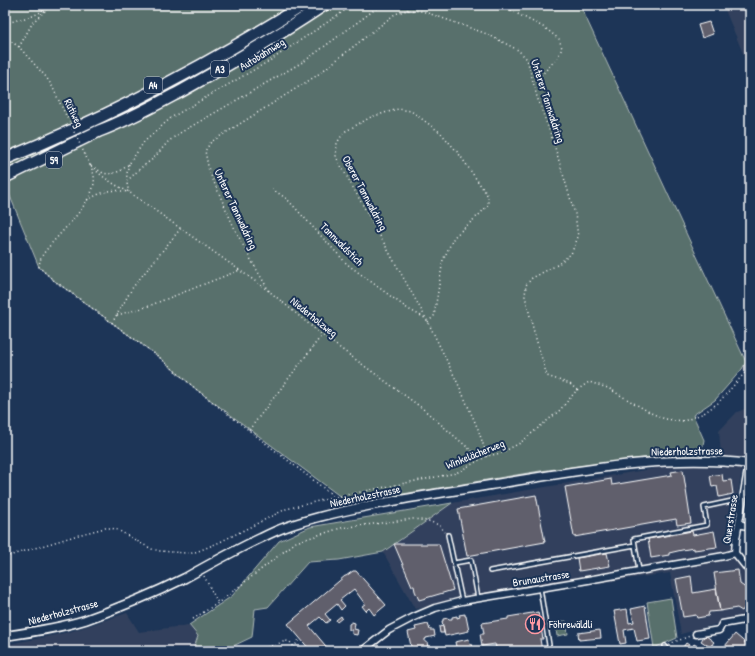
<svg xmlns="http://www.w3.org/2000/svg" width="755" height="656" font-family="'Patrick Hand',sans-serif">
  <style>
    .built { fill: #31415d }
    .green { fill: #59706c; stroke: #acb8b6 }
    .building { fill: #615e6c; stroke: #fff }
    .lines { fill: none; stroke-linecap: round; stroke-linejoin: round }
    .service-casing { stroke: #fff; stroke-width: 6 }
    .minor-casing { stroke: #fff; stroke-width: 9 }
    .secondary-casing { stroke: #fff; stroke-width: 11 }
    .motorway-casing { stroke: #fff; stroke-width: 14 }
    .path { stroke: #fff; stroke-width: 1.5; stroke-dasharray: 1 3; stroke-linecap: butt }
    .service { stroke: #1d3557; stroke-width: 3 }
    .minor { stroke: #1d3557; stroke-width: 6 }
    .secondary { stroke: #1d3557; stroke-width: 8 }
    .motorway { stroke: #1d3557; stroke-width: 11 }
    .path-bridge { stroke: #fff; stroke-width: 1.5; stroke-dasharray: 1 3; stroke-linecap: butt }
    .labels { text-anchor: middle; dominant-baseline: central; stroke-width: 4; stroke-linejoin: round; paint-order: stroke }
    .shield { fill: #1d3557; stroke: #bbc2cd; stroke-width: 1 }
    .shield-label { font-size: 10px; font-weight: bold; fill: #fff }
    .street-label { font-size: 11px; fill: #fff; stroke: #1d3557 }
    .poi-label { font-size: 11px; fill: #fff; stroke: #1d3557; text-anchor: start }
  </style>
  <rect width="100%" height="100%" fill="#1d3557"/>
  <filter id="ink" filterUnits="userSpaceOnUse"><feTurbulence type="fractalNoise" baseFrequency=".025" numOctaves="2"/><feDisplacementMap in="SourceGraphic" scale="8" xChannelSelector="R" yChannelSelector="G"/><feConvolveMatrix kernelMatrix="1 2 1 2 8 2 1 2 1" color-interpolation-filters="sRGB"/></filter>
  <g filter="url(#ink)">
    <!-- built -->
    <path class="built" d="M723,5h27v67l-1,-4z
      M750,359v16l-8,-6 4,-7z
      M750,407v51l-6,-1 -14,89 20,25v44l-69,19 -11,-61 -255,36 -32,-57 69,-49 210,-36 30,-1 29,2v-13l-2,-24 18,-19z
      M127,613l12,19 50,-7 9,11 -5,15h-188v-6l64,-13z"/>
    <!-- green -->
    <path class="green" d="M5,5h575l166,357 -4,7 -27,31 -22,15 11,25 -3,14 -42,1v1l-119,15 -191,32 -152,-113 -38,-33 -107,-78 -13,-12 -34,-83z
      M452,503l-69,49 -44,8 -31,2 -40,45 -13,2 -3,28 -23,11 -1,3h-35l5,-15 -9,-11 43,-29 47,-55 31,-14z
      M671,598l6,40 -23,10 -7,-46z
      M566,621l2,13 -11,2 -2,-13z"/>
    <!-- building -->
    <path class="building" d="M709,22l4,12 -11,4 -4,-13z
      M683,470l8,53 -14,2 -1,-6 -102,18 -9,-50 46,-8 1,6 60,-10 -1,-3z
      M722,474l1,7 8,-1 2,14 -14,3 -2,-11 -5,1 -2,-11z
      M536,495l9,47 -78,14 -9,-47z
      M692,531l1,4 21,-4 3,16 -23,3v-2l-12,2 -13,3v2l-18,3 -3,-19z
      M394,544h45l14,46 -34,10 -4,-9 -1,-5h-2z
      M607,553l3,13 -31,5 -2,-13z
      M738,570l2,14 10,7v9l-8,11 -5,-3 -17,3 -6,-38z
      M353,571h3l30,34 -12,10 -5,-7 -3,3 -4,-5 3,-2 -11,-15 -14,11 5,6 -4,4 -4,-6 -12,10 5,6 -4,3 -6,-6 -11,9 21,25h-22l2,-1 -22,-26 57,-48h1z
      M691,576l2,17 23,-4 4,22 -11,1 -1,4 -11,2 -1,-3 -13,2 -7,-38z
      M645,606l5,33 -13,2 -3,-13 -10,2 2,13 -6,1 -6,-33 13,-2 2,14 5,-1 -3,-13z
      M538,612l5,27h-3l2,12h-45l-2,-7 -13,2 -2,-12h4l-2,-11 26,-4v-2z
      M465,614v2h1l3,15 -24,5 -3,-15h1v-2l5,-1 1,1h3v-2l5,-1v2l3,-1 -1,-2z
      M341,616l1,2 -5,4 -1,-2z
      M352,622l3,1 -1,6 4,1 -1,5 -5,-1v-4h-3v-6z
      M428,624l2,6h4l1,6 -9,2v1h-1v3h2l1,5 -7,1 1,3h-10l-4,-19 8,-2 -1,-3z
      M443,626l1,7h-4l-1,-6z
      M600,630l1,8 -22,2 -1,-7z
      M735,634l14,12 -5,5h-12l-7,-5z
      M705,635l9,7 -4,5 -9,-6z
      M469,639l1,5h2l1,5 -1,1v1h-15l-2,-9z
      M686,643l6,4 2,-3 6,4 -1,3h-17l-1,-1z
      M712,645l7,5 -1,1 -10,-1z
      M430,647l1,4h-9l-1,-3z"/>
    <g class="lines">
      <defs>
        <path id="service" d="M448,535l14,66
          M454,563l17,-3 7,38
          M639,570l-5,-31 73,-14 -3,-18 28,-6h11
          M490,571l145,-26
          M540,588l9,57
          M665,646l4,5"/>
        <path id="minor" d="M749,464l-13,75 -1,14 15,19
          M739,524l11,3
          M696,634l23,-4 3,-6 28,-5
          M362,651l27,-21 25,-13 21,-9 27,-7 120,-20 142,-25 11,-3"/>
        <path id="secondary" d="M5,636c27,-4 54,-8 80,-16 34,-12 68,-26 100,-42 25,-14 50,-28 76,-40 8,-4 16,-8 25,-11 11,-4 22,-7 33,-10 54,-14 110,-22 165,-31 88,-14 177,-33 266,-22"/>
        <path id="motorway" d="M5,159c103,-42 201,-93 295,-152l2,-2
          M5,177l94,-46c30,-11 58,-27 86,-42 47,-26 94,-54 139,-84"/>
      </defs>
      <!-- service casing -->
      <use href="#service" class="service-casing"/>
      <!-- minor casing -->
      <use href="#minor" class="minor-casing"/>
      <!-- secondary casing -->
      <use href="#secondary" class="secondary-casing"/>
      <!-- motorway casing -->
      <use href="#motorway" class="motorway-casing"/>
      <!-- path -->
      <path class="path" d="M505,5l3,4 37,19 14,11 3,9 -4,9 -24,26
        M407,10l4,-5
        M5,24l12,-4 16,-4 15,-8 11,-3
        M5,37l14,10 27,30 6,9 8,17
        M19,47l14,-25 13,-12
        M129,164c-3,10 -3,18 0,28
        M90,165c3,6 5,11 4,18 -2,19 -29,45 -42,60 -7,9 -12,12 -13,24l13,12 107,78 38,33 138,107
        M91,166c12,12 24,19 38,26l140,99 53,44 100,73 52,45 13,3
        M95,168l8,5 5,1 7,-1 7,-3 7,-6 15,-22 28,-25 99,-57 82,-55
        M127,181l16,-15 10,-7 15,-17 10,-8 128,-74 75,-55
        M272,189l15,10 60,65 61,45 17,9
        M87,200c16,-8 22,-12 40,-8
        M269,291l-22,-38 -14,-28 -24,-54 -4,-20 6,-9 105,-66 79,-62 12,-4 15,1 23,8 42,15 31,16 9,9 10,38 16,44 22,73 3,23 -7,17 -14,11 -25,13 -6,7 -1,11 9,36 13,44 23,8 7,6
        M117,315l29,-8 94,-37
        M428,322l6,-6 9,-56 11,-23 27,-24 7,-8v-9l-29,-42 -18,-21 -30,-22 -13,-2 -27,8 -27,15 -7,11 -1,14 92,165 32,66 18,41 9,27
        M112,323l21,-36 48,-59
        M249,430l73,-95
        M5,557l80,-24 20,-5h6l7,2 26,15 8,4 8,2 25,2h7l9,-3 19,-8 66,-33 49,-12 121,-24 31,-17 14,-3 19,-10 39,-32 18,-21 12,-8 19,6 43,25 14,6 19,2 20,-8 14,-10 32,-36
        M204,576l14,27
        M193,619l25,-16 78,-61 45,-14 72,-9 15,2 11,4 6,7
        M669,644l21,-8
        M256,651l30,-10 4,1 4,5
        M297,651l-3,-4 5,-7
        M653,651l7,-3"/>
      <!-- service -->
      <use href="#service" class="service"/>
      <!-- minor -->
      <use href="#minor" class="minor"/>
      <!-- secondary -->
      <use href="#secondary" class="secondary"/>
      <!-- motorway -->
      <use href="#motorway" class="motorway"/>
      <!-- path-bridge -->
      <path class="path-bridge" d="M60,103l30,62"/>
    </g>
  </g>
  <!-- icons -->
  <defs>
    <symbol id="restaurant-ring" viewBox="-11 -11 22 22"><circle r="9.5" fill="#1d3557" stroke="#ff9aa2" stroke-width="1.5"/><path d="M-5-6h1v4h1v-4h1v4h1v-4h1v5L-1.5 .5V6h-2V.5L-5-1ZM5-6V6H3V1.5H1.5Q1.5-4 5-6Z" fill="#ff9aa2"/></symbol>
  </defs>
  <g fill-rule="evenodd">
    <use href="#restaurant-ring" x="524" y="613" width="22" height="22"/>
  </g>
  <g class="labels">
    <!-- shield labels -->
    <g class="shield">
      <rect x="211" y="61" width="18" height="16" rx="3"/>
      <rect x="144" y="77" width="18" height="16" rx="3"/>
      <rect x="46" y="152" width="16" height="16" rx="3"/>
    </g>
    <g class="shield-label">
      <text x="220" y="69">A3</text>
      <text x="153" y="85">A4</text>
      <text x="54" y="160">59</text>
    </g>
    <!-- street labels -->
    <g class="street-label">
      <text transform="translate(262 54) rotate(-32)">Autobahnweg</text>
      <text transform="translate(548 101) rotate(72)">Unterer Tannwaldring</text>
      <text transform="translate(74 113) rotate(64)">Rütiweg</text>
      <text transform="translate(365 193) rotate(62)">Oberer Tannwaldring</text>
      <text transform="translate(236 209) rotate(65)">Unterer Tannwaldring</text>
      <text transform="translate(342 244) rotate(45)">Tannwaldstich</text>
      <text transform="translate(314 317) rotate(39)">Niederholzweg</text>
      <text transform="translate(687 451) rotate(-1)">Niederholzstrasse</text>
      <text transform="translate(475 454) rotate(-22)">Winkelächerweg</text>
      <text transform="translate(365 496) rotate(-12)">Niederholzstrasse</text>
      <text transform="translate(730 519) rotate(-81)">Querstrasse</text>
      <text transform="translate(541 578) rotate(-9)">Brunaustrasse</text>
      <text transform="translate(63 612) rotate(-15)">Niederholzstrasse</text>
    </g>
    <!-- poi labels -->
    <g class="poi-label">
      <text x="549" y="624">Föhrewäldli</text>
    </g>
  </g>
  <!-- margin -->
  <rect width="755" height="656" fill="none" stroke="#1d3557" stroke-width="20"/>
  <rect x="10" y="10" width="735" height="636" fill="none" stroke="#fff" stroke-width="1.5" filter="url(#ink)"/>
</svg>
